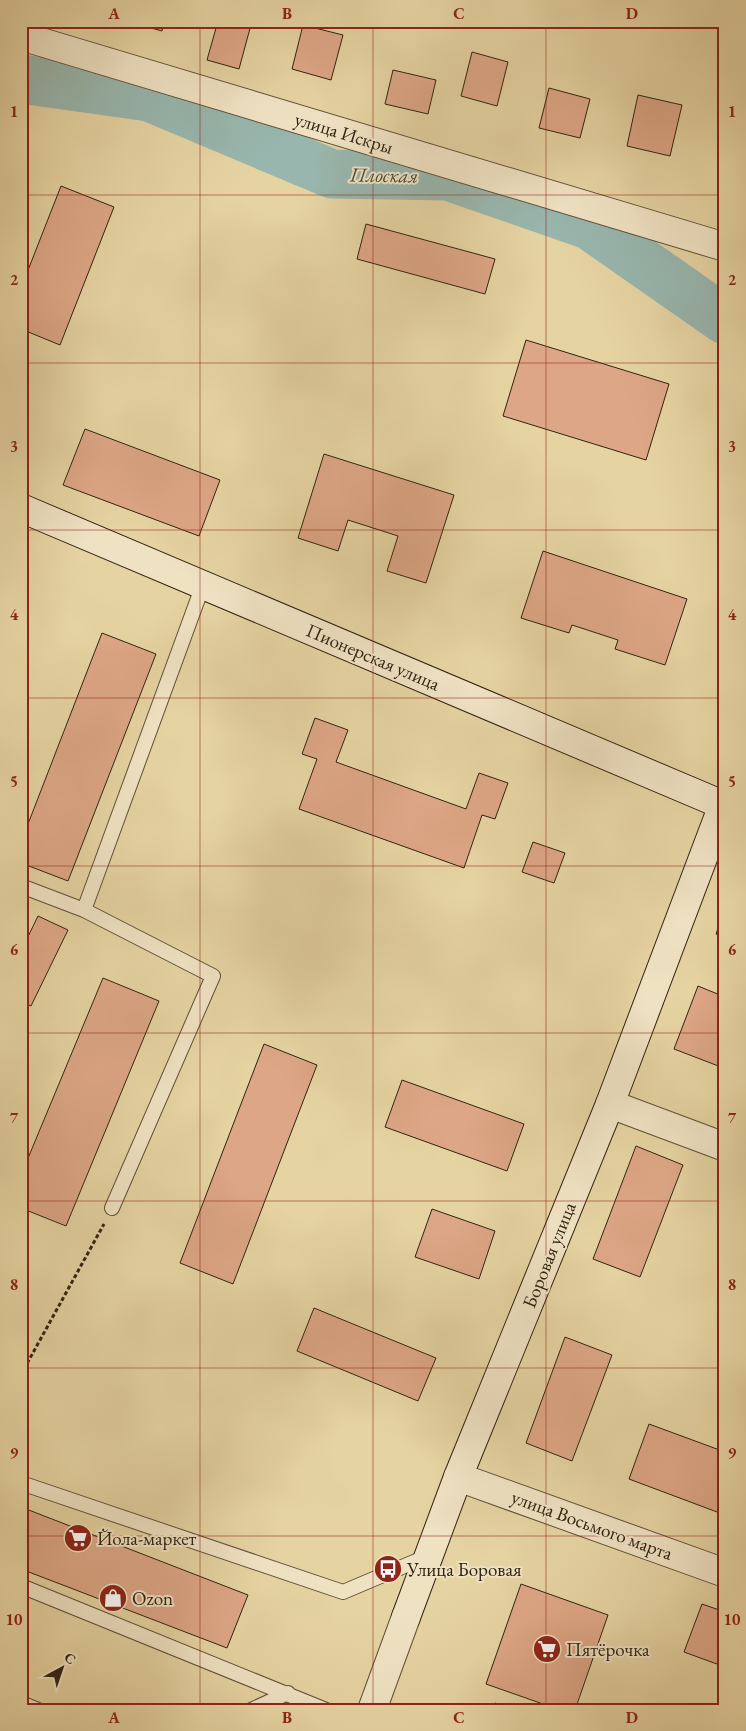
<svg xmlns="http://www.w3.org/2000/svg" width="746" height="1731" font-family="'EB Garamond',serif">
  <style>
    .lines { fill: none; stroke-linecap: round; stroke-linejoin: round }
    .river { stroke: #98b6ad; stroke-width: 49 }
    .building { fill: #dda686; stroke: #2f2312 }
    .lane-casing { stroke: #5d4f36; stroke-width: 16 }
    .street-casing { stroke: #5d4f36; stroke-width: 30 }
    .secondary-casing { stroke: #2f2312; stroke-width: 30 }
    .path { stroke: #2f2312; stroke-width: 3; stroke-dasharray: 4 2.5; stroke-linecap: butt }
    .lane { stroke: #efe2c3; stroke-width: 14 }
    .street { stroke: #efe2c3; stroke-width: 28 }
    .secondary { stroke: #efe2c3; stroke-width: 28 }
    .grid { fill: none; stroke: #8f2418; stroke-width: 1; stroke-opacity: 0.55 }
    .labels { text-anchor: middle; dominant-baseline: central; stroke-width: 4; stroke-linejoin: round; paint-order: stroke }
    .street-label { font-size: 19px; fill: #2f2312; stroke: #efe2c3 }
    .poi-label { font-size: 19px; fill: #2f2312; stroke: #efe2c3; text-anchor: start }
    .water-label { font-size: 20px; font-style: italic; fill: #494839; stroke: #efe2c3 }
    .neatline { fill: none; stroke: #8f2418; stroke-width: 2 }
    .grid-label { font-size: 16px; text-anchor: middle; font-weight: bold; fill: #8f2418 }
  </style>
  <rect width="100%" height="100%" fill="#e6d3a2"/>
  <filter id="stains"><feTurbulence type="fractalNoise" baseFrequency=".004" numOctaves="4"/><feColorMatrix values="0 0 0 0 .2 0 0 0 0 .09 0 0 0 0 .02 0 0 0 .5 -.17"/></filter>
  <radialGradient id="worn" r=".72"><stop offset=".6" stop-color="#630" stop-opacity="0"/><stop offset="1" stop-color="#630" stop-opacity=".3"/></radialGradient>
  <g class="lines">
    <!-- river -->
    <path class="river" d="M21,79l128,18 183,77 116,2 141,49 136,95"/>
  </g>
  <!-- building -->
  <path class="building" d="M126,21h38l-2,10z
    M218,21h34l-13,48 -32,-9z
    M303,25l40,10 -12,45 -39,-11z
    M472,52l36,10 -11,44 -36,-10z
    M393,70l43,10 -8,34 -43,-10z
    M549,88l41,11 -10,39 -41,-10z
    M638,95l44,10 -12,51 -43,-10z
    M61,186l53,21 -54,138 -39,-16v-41z
    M366,224l129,35 -10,35 -128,-35z
    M526,340l143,44 -23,76 -143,-44z
    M85,429l135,51 -21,56 -136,-51z
    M324,454l130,41 -28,88 -39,-12 11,-35 -50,-16 -10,31 -40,-13z
    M543,551l144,48 -22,66 -50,-16 3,-9 -46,-15 -3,8 -48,-15z
    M102,633l54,21 -88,227 -47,-18v-21z
    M315,718l33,12 -12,32 130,47 13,-36 29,10 -13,36 -13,-4 -18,53 -165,-59 18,-50 -15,-5z
    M533,842l32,11 -11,30 -32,-11z
    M725,909v28l-9,-3z
    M38,916l30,14 -37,76 -10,-4v-51z
    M103,978l56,23 -93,225 -45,-18v-33z
    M698,986l27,11v61l-4,9 -47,-18z
    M264,1044l53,21 -84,219 -53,-21z
    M402,1080l122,44 -17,47 -122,-44z
    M636,1146l47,19 -43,112 -47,-18z
    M432,1209l63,22 -16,48 -64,-22z
    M314,1308l122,50 -18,43 -121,-50z
    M565,1337l47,18 -40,106 -46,-18z
    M649,1424l76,28v63l-96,-36z
    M21,1507l227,88 -21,53 -206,-79z
    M521,1584l87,31 -33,95h-15l-74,-26z
    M702,1604l23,8v55l-41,-15z
    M495,1703l23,7h-25z"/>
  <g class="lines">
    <defs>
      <path id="lane" d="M21,886l63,24 129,66 -101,232
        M84,910l119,-325
        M21,1270v8
        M21,1483l322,109 85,-36
        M21,1586l305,124
        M21,1703l17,7
        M251,1710l37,-17"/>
      <path id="street" d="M21,36l704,211
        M610,1104l115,43
        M458,1477l267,96
        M372,1710l34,-93"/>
      <path id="secondary" d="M21,508l702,297 -113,299 -152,373 -52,140"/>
    </defs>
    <!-- lane casing -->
    <use href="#lane" class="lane-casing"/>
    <!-- street casing -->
    <use href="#street" class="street-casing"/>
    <!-- secondary casing -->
    <use href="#secondary" class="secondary-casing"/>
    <!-- path -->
    <path class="path" d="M24,1369l80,-145"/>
    <!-- lane -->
    <use href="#lane" class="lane"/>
    <!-- street -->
    <use href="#street" class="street"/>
    <!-- secondary -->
    <use href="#secondary" class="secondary"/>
  </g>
  <!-- grid -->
  <path class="grid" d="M200,21v1689M373,21v1689M546,21v1689M21,195h704M21,363h704M21,530h704M21,698h704M21,866h704M21,1033h704M21,1201h704M21,1368h704M21,1536h704"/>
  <!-- icons -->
  <defs>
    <symbol id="supermarket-disc" viewBox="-11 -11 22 22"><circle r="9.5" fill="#8f2418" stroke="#efe2c3"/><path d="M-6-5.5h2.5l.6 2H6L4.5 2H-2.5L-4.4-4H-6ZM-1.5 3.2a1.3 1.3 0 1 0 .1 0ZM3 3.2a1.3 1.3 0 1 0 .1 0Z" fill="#fff"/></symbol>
    <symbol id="bus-disc" viewBox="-11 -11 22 22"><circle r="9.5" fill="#8f2418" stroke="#efe2c3"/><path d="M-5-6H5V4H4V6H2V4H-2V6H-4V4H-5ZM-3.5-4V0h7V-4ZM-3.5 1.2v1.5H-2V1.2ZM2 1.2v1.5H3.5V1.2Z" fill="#fff"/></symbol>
    <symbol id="shop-disc" viewBox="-11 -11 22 22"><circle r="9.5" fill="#8f2418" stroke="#efe2c3"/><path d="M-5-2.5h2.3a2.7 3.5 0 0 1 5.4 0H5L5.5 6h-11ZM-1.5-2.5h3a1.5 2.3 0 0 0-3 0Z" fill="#fff"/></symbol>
  </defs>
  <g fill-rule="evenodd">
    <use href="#supermarket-disc" x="62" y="1522" width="32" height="32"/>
    <use href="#bus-disc" x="372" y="1553" width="32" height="32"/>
    <use href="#shop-disc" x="97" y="1582" width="32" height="32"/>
    <use href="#supermarket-disc" x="531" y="1633" width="32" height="32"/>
  </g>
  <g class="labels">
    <!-- street labels -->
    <g class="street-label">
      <text transform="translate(344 133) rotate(17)">улица Искры</text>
      <text transform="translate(373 657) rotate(23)">Пионерская улица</text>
      <text transform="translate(549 1255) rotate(-68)">Боровая улица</text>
      <text transform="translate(592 1525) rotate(20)">улица Восьмого марта</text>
    </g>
    <!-- poi labels -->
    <g class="poi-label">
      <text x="97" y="1538">Йола-маркет</text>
      <text x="407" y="1569">Улица Боровая</text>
      <text x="132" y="1598">Ozon</text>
      <text x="566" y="1649">Пятёрочка</text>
    </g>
    <!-- water labels -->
    <g class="water-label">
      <text transform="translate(384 175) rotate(1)">Плоская</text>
    </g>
  </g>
  <!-- margin -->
  <rect width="746" height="1731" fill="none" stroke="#e6d3a2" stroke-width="55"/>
  <!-- north arrow -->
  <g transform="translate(62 1668) rotate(40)" stroke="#efe2c3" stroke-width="4" paint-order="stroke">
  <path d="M0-4L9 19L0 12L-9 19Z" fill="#2f2312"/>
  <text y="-8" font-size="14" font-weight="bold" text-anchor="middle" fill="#2f2312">С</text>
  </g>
  <rect x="28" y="28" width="690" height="1676" class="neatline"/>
  <g class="grid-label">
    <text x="114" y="19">A</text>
    <text x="287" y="19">B</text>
    <text x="459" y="19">C</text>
    <text x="632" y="19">D</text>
    <text x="14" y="117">1</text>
    <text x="732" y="117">1</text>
    <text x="14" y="285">2</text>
    <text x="732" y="285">2</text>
    <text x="14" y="452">3</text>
    <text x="732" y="452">3</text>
    <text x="14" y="620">4</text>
    <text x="732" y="620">4</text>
    <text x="14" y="787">5</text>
    <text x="732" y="787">5</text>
    <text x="14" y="955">6</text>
    <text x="732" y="955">6</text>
    <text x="14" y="1123">7</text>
    <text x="732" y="1123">7</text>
    <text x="14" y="1290">8</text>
    <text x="732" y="1290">8</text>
    <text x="14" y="1458">9</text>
    <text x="732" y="1458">9</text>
    <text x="14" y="1625">10</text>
    <text x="732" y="1625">10</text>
    <text x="114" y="1723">A</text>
    <text x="287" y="1723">B</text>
    <text x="459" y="1723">C</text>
    <text x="632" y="1723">D</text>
  </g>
  <rect width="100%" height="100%" filter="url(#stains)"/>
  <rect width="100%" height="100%" fill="url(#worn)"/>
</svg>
